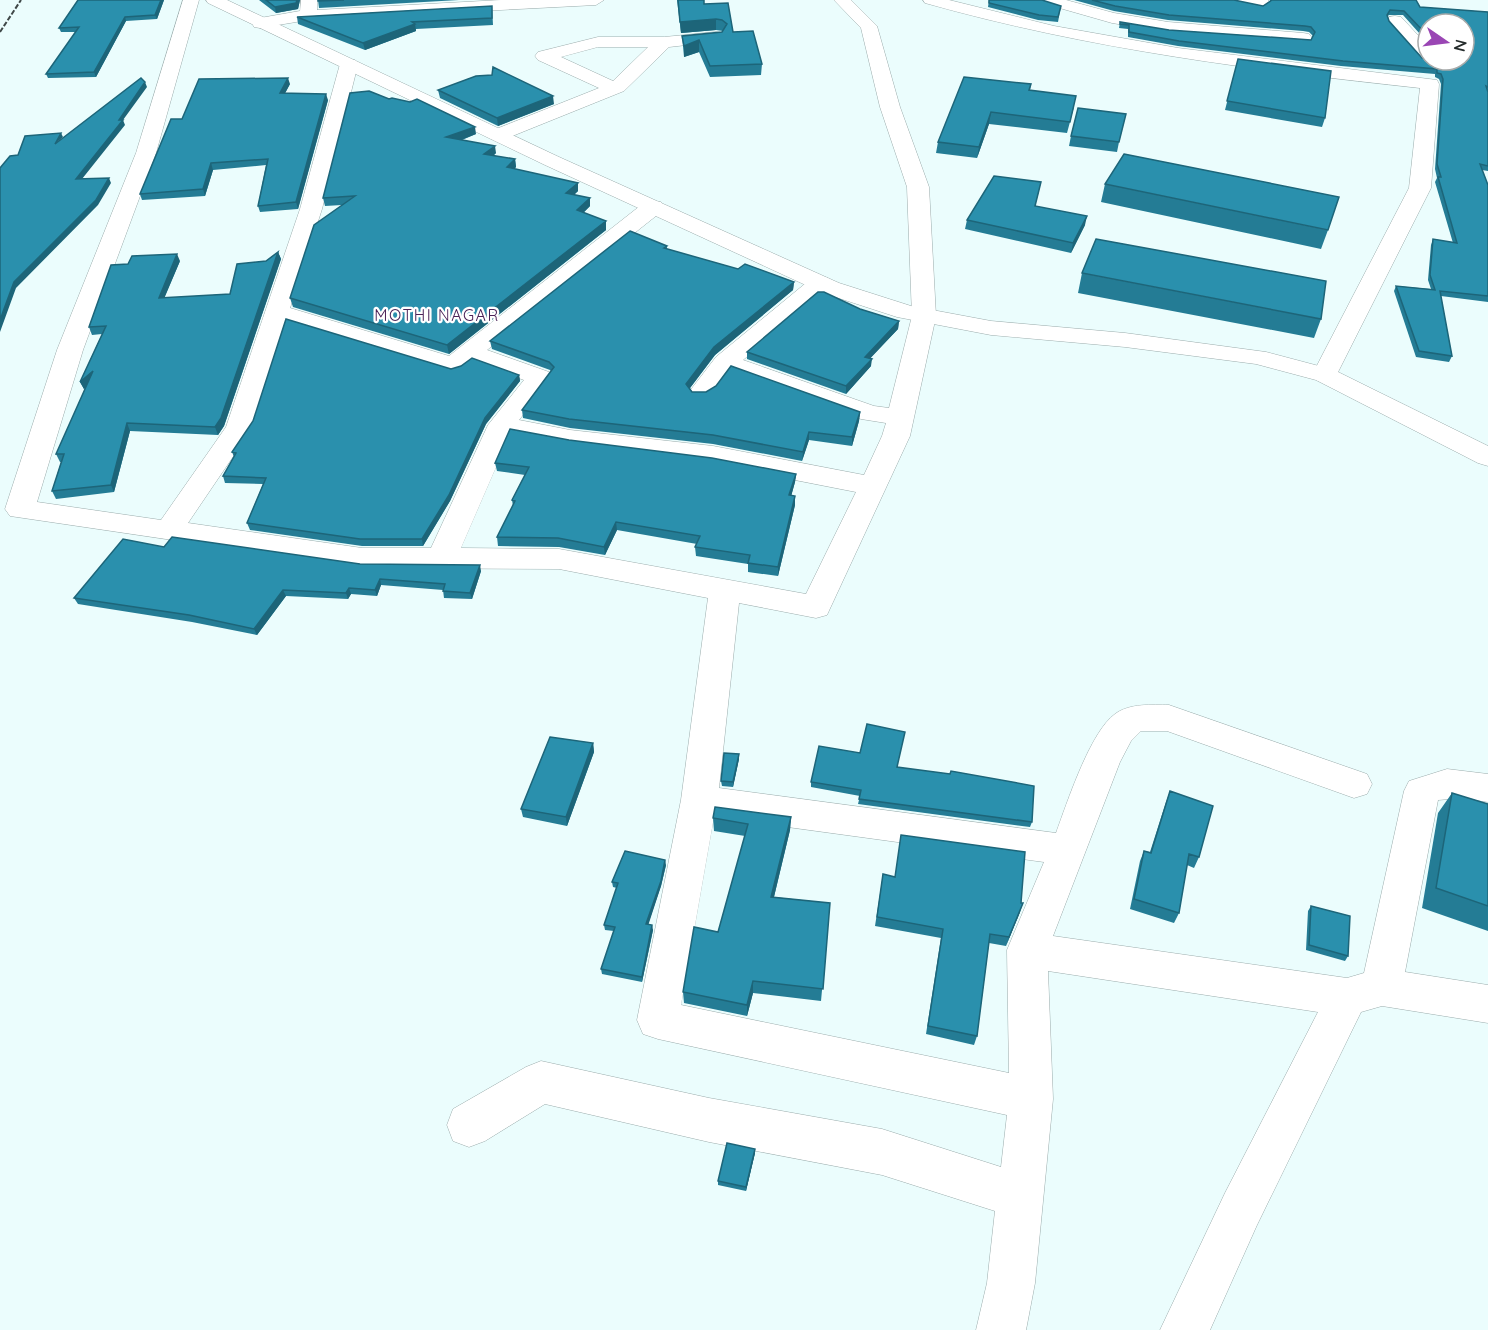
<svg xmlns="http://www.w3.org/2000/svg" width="1488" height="1330" font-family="Quicksand,sans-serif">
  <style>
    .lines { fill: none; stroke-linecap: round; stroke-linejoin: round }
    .minor-casing { stroke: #9bacac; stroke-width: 1 }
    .major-casing { stroke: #9bacac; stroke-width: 1 }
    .minor { fill: #fff; fill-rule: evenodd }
    .major { fill: #fff; fill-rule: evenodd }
    .rail { stroke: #3f4848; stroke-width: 2; stroke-dasharray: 5 2; stroke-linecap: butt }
    .wall { fill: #247c95; fill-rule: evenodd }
    .shaded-wall { fill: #1d6579 }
    .building { fill: #2a90ad; stroke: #1d6579; stroke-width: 1.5; fill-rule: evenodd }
    .labels { text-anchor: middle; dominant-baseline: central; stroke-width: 4.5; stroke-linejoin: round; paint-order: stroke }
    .far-neighbourhood-label { font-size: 16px; letter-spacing: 1.5px; fill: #4b2358; stroke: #fff }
  </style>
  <rect width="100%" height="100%" fill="#ebfdfd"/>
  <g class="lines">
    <defs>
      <path id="minor" d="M183,0h16l-43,153 -73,197 -46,152 124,18 65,-93 74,-218 40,-145 3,-4h12l3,4 -36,145 -32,99 159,48 196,-154 8,-1 8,1 3,5 -3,5 -174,138 62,22 4,5 -34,43 51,10 143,16 151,29 18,-39 4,-13 -25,-4 -131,-47c-11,15 -17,31 -37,26l-4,-6 27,-35 96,-79 8,-2 8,2 4,5 -4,5 -85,72 131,46 15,2 23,-92 -5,-129 -27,-80 -19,-79 -27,-28h17l26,26 23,81 29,80 7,129 -26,120 -83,179 -11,3 -77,-15 -20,185 337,45c11,-30 34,-101 59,-119 15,-11 37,-9 54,-9l198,69 5,10 -5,10 -13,4 -187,-67h-26l-10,10 -11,21 -67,174 294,42 17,-5 40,-182 5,-10 38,-12 41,5v28l-26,-4 -24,2 -33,172 83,13v38l-106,-17 -21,6 -104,213 -47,105h-50l65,-137 93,-181 -270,-41 5,128 -18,184 -9,47h-50l11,-47 8,-72 -113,-36 -173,-33 -164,-38 -60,37 -16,6 -16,-6 -6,-16 6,-16 73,-42 15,-6 168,37 173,31 119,38 6,-52 -349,-76 -15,-5 -6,-14 44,-220 27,-202 -149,-29 -197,-1 -352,-52 -5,-7 52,-159 79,-197zM286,322l167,51 9,-3 11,-8 51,18 -36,45 -57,123h-69l-174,-25 65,-96zM510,435l60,11 143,18 143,28 -50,102 -247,-45 -98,-1zM714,817l330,45 -37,88 2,123 -328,-68z
        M301,0h16v10l184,-10h103l-8,5 -288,15 -48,8 -6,-1 -2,-4 2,-4 6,-1 40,-7z
        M923,0h26l105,26 124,22 259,32 2,4 -8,104 -97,192 -9,3 -9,-3 -4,-5 97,-187 11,-100c-167,-18 -332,-39 -495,-85z
        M1040,0h26l48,13 54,9 135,11 6,1 3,4 -3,4 -6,1 -135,-11 -56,-9 -70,-20z
        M1232,0h36l2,3 -8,5 -28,-5z
        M1395,16l6,1 27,29v14l6,1h-12l-33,-36 -2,-4 2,-4z
        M716,32l6,1 3,4 -3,4 -53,6 -45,44 -119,48h-14l-3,-4 3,-4 108,-43 -61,-28 -3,-4 3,-4 60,-15h66zM598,47h50l-35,34 -52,-24z"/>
      <path id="major" d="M206,0h21l332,157 280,126 72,23 80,15 134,12 141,19 68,18 154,76v20l-10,-3 -162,-83 -60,-16 -131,-17 -134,-12 -94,-18 -74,-24 -278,-128 -337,-162z"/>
    </defs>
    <!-- minor casing -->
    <use href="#minor" class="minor-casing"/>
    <!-- major casing -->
    <use href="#major" class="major-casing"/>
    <!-- minor -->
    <use href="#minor" class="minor"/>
    <!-- major -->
    <use href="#major" class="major"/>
    <!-- rail -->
    <path class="rail" d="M0,32l21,-32"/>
  </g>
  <!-- wall -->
  <path class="wall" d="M78,0h86l-7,19 -31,2 -30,56 -48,1 -2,-4 30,-42h-15l-2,-4z
    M259,0h41l-2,9 -22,4z
    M318,0h141l-140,8z
    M677,0h27v4l24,-1 5,29 29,32 -1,11 -51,2 -11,-25 -15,5 -2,-21 40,-4 1,-1 -7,-1 -35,3z
    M989,0l53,1 19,5 -3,16 -20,-2 -50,-13z
    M1074,0h160l29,6 7,-4v-2h146l4,7 68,5v159l-6,-1 6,15v117l-47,-6 11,60 -3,6 -33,-5 -22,-66 2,-5 35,3 -3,-9 3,-35 2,-6 20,4 -18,-61 2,-4 -2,-9 6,-85 -2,-5 -4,-2v-3l-94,-8 -163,-20 -50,-9v-8l-9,-1 1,-6 49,8 142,10 2,-4 -4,-4 -6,-1 -135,-11 -54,-9zM1389,15h14l25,28v-19l36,36 -42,-2 -33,-37 -2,-4z
    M492,6l1,19 -77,4v2l-51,19 -67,-26 -1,-7z
    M1238,59l87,59 -3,9 -97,-17z
    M290,84l-5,9 43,7 -30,109 -38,3 -2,-6 8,-41 -53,5 -8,26 -63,4 -2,-6 42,-75z
    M1031,84l-1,7 44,16 -7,26 -78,-9 -12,34 -41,-5 2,-11z
    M438,90l116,14 -56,22 -58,-28z
    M389,99l87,35 -14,6 34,13 -3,3 22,3 1,8 -2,2 64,14v8l-4,4 16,3v8l-7,7 23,8v9l-157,124 -156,-47 -3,-9 52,-93 -17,1 -2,-8z
    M1071,136l48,6 -2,10 -48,-6z
    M1105,184l223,46 -7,19 -220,-47z
    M1039,191l-4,15 50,19 -14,28 -106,-24 2,-9z
    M667,246v3l71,20 56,13 -1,8 -78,65 -25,33 2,4 168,20 -1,9 -7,25 -43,-6 -7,21 -89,-17 -143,-16 -47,-10 -1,-8 29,-39 -1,-1 -58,-21 -2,-8z
    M278,252l3,7 -57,167 -6,9 -88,-4 -16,61 -58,7 -4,-8 9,-29h-1l-4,-8 30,-67 -2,2 -4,-7 22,-48 -10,1 -3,-8 91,-66 -16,37 66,-4 36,-33z
    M1082,273l239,46 -7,19 -236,-45z
    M860,309l39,12 -1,8 -28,29 1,8 -25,28 -99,-35v-7z
    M451,369l68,6 1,6 -34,43 -36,77 -27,45h-61l-112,-16 -3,-7 16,-39 -38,-1 -2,-7 11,-19 -2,-5z
    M569,440l227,34 -1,8 -4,14 4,9 -17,71 -30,-4v-8l-52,-8 -1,-9 2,-3 -80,-14 -12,25 -46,-8 -61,-1 -1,-9 16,-31 -1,-6 13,-25 -28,-4 -2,-8z
    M164,547l196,17 121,7 -9,28 -28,-1 -1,-8 -62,-5 -4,11 -26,-2 -3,5 -62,-3 -29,39 -65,-13 -114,-18 -4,-6z
    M593,743l1,9 -27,74 -44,-9 -2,-8z
    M739,754v5l-6,28 -11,-1 -1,-5z
    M898,767l134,55 -2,5 -172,-23 2,-8 -49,-9v-5z
    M1170,791l29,66 -5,11 -7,-3 -8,48 -5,10 -44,-14 10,-48 4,-10 6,1 16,-50z
    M1452,793l36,11v127l-66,-23 16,-95z
    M791,817l-1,13 -16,67 56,6 -9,98 -68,-8 -6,23 -63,-13 -1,-11 35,-60 27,-96 -31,-5 -1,-13z
    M666,865l-5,21 -13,38 5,6 -11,52 -40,-8 -1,-5 13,-38 -9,-1 -1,-5 13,-37 -4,-1 -1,-5z
    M883,874l137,38 -14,34 -17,-3 -12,93 -3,9 -48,-11 15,-96 -66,-12z
    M1311,906l37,50 -3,5 -39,-11 2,-39z
    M755,1149v4l-9,38 -28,-6v-4z"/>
  <!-- shaded-wall -->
  <path class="shaded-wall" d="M161,0h3l-7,19 -2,-4z
    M297,0h3l-2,9 -22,4 -1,-6z
    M125,17l1,4 -30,56 -2,-5z
    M716,19v11l-35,3 -1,-11z
    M415,24l1,7 -51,19 -2,-7z
    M699,40v12l-15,5v-11z
    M288,78l2,6 -8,15 -2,-6z
    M145,82l2,5 -24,33 2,5 -47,59 -2,-5z
    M326,94l2,6 -30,109 -2,-7z
    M553,96l1,8 -56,22 -1,-8z
    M991,112l-2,12 -12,34 2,-11z
    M475,127l1,7 -28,11 -2,-8z
    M61,133l2,4 -8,7z
    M495,146l1,7 -10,9 -2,-8z
    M515,159l1,8 -8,8 -1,-8z
    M211,163l2,7 -8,26 -2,-7z
    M109,178l2,5 -13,22 -82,83 -16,44v-12l14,-38z
    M578,183v8l-11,10 -1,-8z
    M590,198v8l-12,12 -1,-8z
    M1087,216l-2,9 -14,28 2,-10z
    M606,221v9l-157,124 -2,-9z
    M278,252l3,7 -57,167 -6,9 -3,-8z
    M177,254l3,7 -19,45 -2,-8z
    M794,282l-1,8 -78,65 -28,37 -1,-8 28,-37z
    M899,321l-1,8 -33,35v-7z
    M872,359l-1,7 -25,28v-8z
    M93,371l4,7 -13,11 -4,-7z
    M519,375l1,6 -34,43 -36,77 -27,45 -1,-7 63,-121z
    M860,412l-1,9 -7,25v-9z
    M127,423l3,8 -16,61 -3,-7z
    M809,432v8l-7,21 1,-9z
    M796,474l-1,8 -6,22v-9z
    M795,496v9l-17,71v-9z
    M616,522l1,8 -12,25 -1,-8z
    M480,565l1,6 -9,28 -2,-6z
    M380,579l1,6 -4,11 -2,-6z
    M349,588l2,6 -3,5 -2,-6z
    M283,590l3,6 -29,39 -3,-6z
    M593,743l1,9 -27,74 -1,-9z
    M739,754v5l-6,28v-5z
    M791,817l-1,13 -19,79v-12z
    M665,860l1,5 -5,21 -14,43 -1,-5z
    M1023,903l-3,9 -14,34 3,-9z
    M652,925l1,5 -11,52v-5z
    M753,981v12l-6,23v-11z
    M755,1149v4l-9,38v-4z"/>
  <!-- building -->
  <path class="building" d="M78,0h83l-6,15 -30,2 -31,55 -48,2 33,-47 -20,1z
    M266,0h31l-1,3 -21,4z
    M318,0h26l-26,1z
    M678,0h26v4l24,-1 5,29 20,-1 9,33 -52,2 -11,-26 -15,6 -2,-10 40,-4 5,-8 -5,-4 -6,-1 -36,3z
    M989,0h53l19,6 -3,11 -19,-2 -50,-12z
    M1092,0h142l29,6 9,-6h144l4,7 68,5v75l-2,-1 2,6v74l-8,-2 8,21v111l-48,-5 12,65 -33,-5 -23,-65 39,4 -5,-15 3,-36 24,4 -19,-66h3l-4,-13 6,-85 -2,-5 -4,-1v-4l-94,-8 -164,-20 -50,-9v-7l-9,-1v-2l49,8 142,10 4,-8 -4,-5 -6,-1 -136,-11 -54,-9zM1390,10l14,1 24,25v-12h36v36h-36v-2h-6l-33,-37 -2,-6z
    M492,6v12l-80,4 3,2 -52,19 -66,-26z
    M1238,59l93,12 -6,47 -98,-17z
    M493,67l60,29 -56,22 -59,-28 38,-14 16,-1z
    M964,77l67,7 -2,6 47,6 -6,26 -79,-10 -12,35 -41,-5z
    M141,78l4,4 -26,38h4l-47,59 33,-1 -13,22 -82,82 -14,38v-152l10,-12 8,-1 7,-19 36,-3 -6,11z
    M288,78l-8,15 46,1 -30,108 -38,4 10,-47 -57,4 -8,26 -63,5 31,-75h11l17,-40z
    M369,91l20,8 3,-1 18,4 7,-3 58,28 -29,10 49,9 -11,8 31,5 -8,8 71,16 -12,10 24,5 -13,12 29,11 -159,124 -157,-47 24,-73 41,-29 -32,2 27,-105z
    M1078,108l48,6 -7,28 -48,-6z
    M1124,154l215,43 -11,33 -223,-46z
    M994,176l47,6 -6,24 52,10 -14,27 -106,-23z
    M630,231l37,15 -3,2 74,21 7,-5 49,18 -80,65 -28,37 6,8h14l10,-6 15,-20 129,46 -8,25 -43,-5 -6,20 -90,-17 -144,-16 -47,-9 32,-43 -5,-5 -59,-21z
    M1096,239l230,42 -5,38 -239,-46z
    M278,252l-57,166 -6,9 -88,-4 -16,62 -59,6 12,-37h-8l37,-83 -13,11 26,-56 -17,1 22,-62 17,-1 4,-8 45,-2 -18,44 71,-4 7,-30 29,-3z
    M818,292h6l36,17 39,12 -34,36 7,2 -26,27 -99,-34z
    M286,319l165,50 10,-3 11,-8 47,17 -34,43 -36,77 -27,44h-62l-113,-16 19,-45 -43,-2 13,-23 -4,-1 21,-31z
    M510,429l59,11 143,18 84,16 -7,21 6,1 -17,71 -30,-4 2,-8 -55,-8 5,-11 -84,-14 -12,25 -46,-9 -61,-1 18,-36 -3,-1 17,-33 -34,-4z
    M172,537l188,27 120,1 -10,28 -27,-2 2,-7 -65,-5 -5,11 -26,-2 -3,5 -63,-3 -29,39 -65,-14 -115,-17 49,-59 41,8z
    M867,724l38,8 -8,35 53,7 1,-3 83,15 -2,36 -173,-23 2,-9 -50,-8 8,-36 41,7z
    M550,737l43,6 -27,74 -45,-8z
    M724,753l15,1 -6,28 -12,-1z
    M1170,791l43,15 -14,51 -10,-3 -10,59 -45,-14 10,-48 7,2z
    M1452,793l36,11v102l-52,-18z
    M715,807l76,10 -20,80 59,6 -7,86 -70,-8 -6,24 -64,-13 11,-65 24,5 30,-108 -35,-6z
    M901,835l124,17 -4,51h2l-14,34 -19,-3 -13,102 -49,-10 15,-97 -66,-12 6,-43 12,3z
    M625,851l40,9 -4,21 -15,43 6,1 -10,52 -41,-8 14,-42 -11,-2 14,-42 -6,-1z
    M1311,906l39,10 -2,40 -39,-11z
    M727,1143l28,6 -9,38 -28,-6z"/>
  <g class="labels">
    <!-- far-neighbourhood labels -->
    <g class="far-neighbourhood-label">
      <text x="437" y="315">MOTHI NAGAR</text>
    </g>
  </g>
  <!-- north arrow -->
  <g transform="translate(1446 42) rotate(104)"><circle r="28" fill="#ffffff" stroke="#a7aaaa" stroke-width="1.5"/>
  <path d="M0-4.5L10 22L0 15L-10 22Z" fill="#9a46b4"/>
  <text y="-9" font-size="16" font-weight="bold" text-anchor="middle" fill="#242b2b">N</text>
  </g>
</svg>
